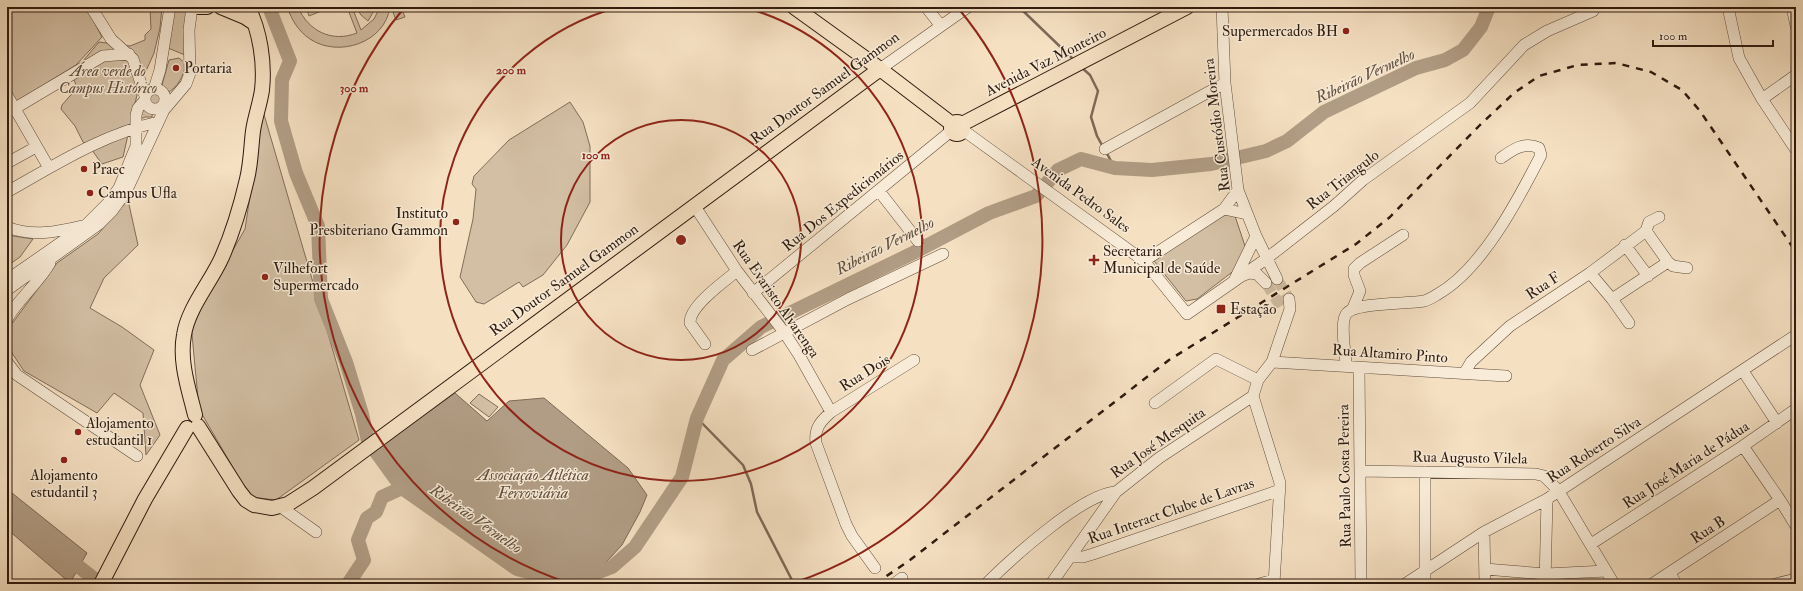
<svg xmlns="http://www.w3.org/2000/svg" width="1803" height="591" font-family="'IM FELL Double Pica',serif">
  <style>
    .green { fill: #d3bfa4; stroke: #806d5a }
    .water { fill: #b19d85; stroke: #7d6956 }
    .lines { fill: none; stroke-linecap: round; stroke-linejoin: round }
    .stream { stroke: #7d6956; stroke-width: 2.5 }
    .river { stroke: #b19d85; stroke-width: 14 }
    .minor-tunnel { stroke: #cdb99e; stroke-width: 11; stroke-dasharray: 11 5.5; stroke-linecap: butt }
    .minor-casing { stroke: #604c3c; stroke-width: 12 }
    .major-casing { stroke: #2e1b0f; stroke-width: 16 }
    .minor { stroke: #f8ebd7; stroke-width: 11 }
    .major { stroke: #f5e0c2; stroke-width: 14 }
    .rail { stroke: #2e1b0f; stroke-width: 2.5; stroke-dasharray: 7 7; stroke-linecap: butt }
    .ring { fill: none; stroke: #8f2418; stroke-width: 2 }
    .poi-dot { fill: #8f2418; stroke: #f8ebd7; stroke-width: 1.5 }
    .labels { text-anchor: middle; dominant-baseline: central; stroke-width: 3; stroke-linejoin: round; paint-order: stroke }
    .poi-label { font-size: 15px; fill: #2e1b0f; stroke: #f8ebd7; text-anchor: start }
    .street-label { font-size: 15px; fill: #2e1b0f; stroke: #f8ebd7 }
    .park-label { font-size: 15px; font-style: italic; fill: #604c3c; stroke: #f8ebd7 }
    .water-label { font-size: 16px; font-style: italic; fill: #624f3e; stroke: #f8ebd7 }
    .centre { fill: #8f2418; stroke: #f8ebd7; stroke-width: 2 }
    .ring-label { font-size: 12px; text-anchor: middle; font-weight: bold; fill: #8f2418; stroke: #f8ebd7; stroke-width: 3; stroke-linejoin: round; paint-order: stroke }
  </style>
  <rect width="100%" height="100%" fill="#f5e0c2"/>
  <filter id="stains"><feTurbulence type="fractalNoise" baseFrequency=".005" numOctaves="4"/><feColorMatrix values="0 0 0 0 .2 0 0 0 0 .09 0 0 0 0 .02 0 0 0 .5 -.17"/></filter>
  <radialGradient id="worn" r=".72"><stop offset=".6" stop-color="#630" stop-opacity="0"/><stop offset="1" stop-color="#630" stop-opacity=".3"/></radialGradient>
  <!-- green -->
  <path class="green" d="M7,7h79l16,30 -26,28 -62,38 -7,-15z
    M150,7h12l-2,21 -6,25 -8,18 -5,6 -18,80 -21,7 -13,-18 -6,-4 -8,-16 -14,-17 1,-4 15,-17 -5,-14 27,-32 31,4 15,-6v-5l6,-6z
    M174,7h13l-2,48 -17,-7z
    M287,7h11c10,24 34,36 59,26l-10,-26h5l9,23 13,-11 6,-12h10c-5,36 -52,51 -80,32 -12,-8 -18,-19 -23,-32z
    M306,7h25l-22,9z
    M356,7h20l-8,14 -7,-6z
    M391,7h10l4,10 -9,3z
    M179,58l7,6c-3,13 -8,23 -19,29l-5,-8 7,-25z
    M148 98a6 6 0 1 1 12 0a6 6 0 1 1-12 0Z
    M570,102l13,20 7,24v56l-23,43 -24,30 -20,12 -4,-5 -35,22 -8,-2 -16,-25 13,-58 3,-30 -4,-5 2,-8 35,-36z
    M143,104l5,5h5l-1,8h-7l-7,3z
    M263,111l96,329 -83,60 -26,-3 -51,-88 -8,-85 54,-95z
    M128,200l10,45 -34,33 -14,30 32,19 32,23 -14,35 20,50 -14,20 -3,-42 -29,-20 -17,20 -73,-42 -12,-18 -3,-12 2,-16 46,-62 41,-29z
    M1220,214l15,2 11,33 -6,17 -43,33 -11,2 -32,-40z
    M7,235l26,4 -13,18 -13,9z
    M479,394l19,13 -9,10 -19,-14z"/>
  <!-- water -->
  <path class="water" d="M455,393l32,28 22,-20 35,-3 84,70 19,27 -7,17 -18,33 -22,24 -31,10 -43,-10 -116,-80 -30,-42z
    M7,489l80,64 -17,30 -63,-54z"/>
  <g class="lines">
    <!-- stream -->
    <path class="stream" d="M1019,7l56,54
      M1081,67l9,8 8,16 -7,26 6,19 6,11
      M1106,152l9,16
      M697,418l46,47 8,19 6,28 37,72"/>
    <!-- river -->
    <path class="river" d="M269,7l21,54 -8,19 -1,41 15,52 22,53 3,73 25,63 16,52 6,27 34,47
      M65,556l36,28
      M348,584l16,-24 -6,-20 9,-22 9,-6 6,-15 20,-9 115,81 53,14 42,-16 23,-20 47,-70 15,-59 26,-58 38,-33 152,-74 76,-40 47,-17 22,-26 23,-11 34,9 37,2 59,-6 55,-13 21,-10 37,-29 92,-44 29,-8 18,-10 18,-23 8,-20"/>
    <!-- minor-tunnel -->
    <path class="minor-tunnel" d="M1277,279l12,20
      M1266,283l15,24"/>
    <defs>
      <path id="minor" d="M91,7l20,32 22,20 12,37
        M926,7l15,19
        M1222,7l3,76 13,107 18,46 21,43
        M1728,7l11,51 23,41 34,51
        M1792,7l4,19
        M880,69l88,-62
        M154,89l6,-19 10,-63
        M145 99a10 10 0 1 1 20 0a10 10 0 1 1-20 0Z
        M7,95l42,73
        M1762,99l34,-24
        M7,113l96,-57 26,-2
        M963,130l181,131 43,53 79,-55 68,-53 29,-26 107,-77 54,-58 23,-14 46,-20
        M1105,149l120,-66
        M7,163l29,-16
        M879,191l39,50
        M7,192c48,-27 96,-58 151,-70
        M694,205l43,66 47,61 15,23 32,57
        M1224,209l23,5
        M1659,217l-10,5 -3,9 22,31 5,4 14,2
        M7,227c25,10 50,5 75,-1
        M1625,245l23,31
        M1144,261l80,-52 14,-19
        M1590,273l22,26 17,24
        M1242,276l7,-3 8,1 9,9
        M1235,279l21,-43
        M7,280l79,-55 23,-23 10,-14 17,-42v-31l2,-7 7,-8
        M7,290l92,-66 13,-13 14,-19 38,-82 22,-26 4,-11 -1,-43 3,-23
        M753,293l198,-162
        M1612,299l56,-37
        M1353,308l7,-17 -6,-16v-6l6,-6 43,-28
        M7,319c12,-21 31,-35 43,-56
        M705,344l-15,-21c-1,-17 35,-42 47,-52
        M752,350l96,-51 95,-45
        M7,362l10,13 120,81
        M1272,362l234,14
        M1346,366c0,-12 -7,-45 1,-53 10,-11 61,-9 77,-12 5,-1 9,-4 14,-7 44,-25 80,-94 103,-139l-2,-7c-15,-7 -27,2 -38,10
        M1359,368l2,216
        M1743,371l34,52
        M1464,374l7,-12 39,-36 80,-53 56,-42
        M1155,403l61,-44 42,21
        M1743,446l37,54 16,26
        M1361,471l175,3 8,2 14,14 56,94
        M281,507l35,25
        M1484,532l1,52
        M1591,544l152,-98 53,-37
        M1071,557h12l10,-3 187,-64
        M875,568l-23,-32 -6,-12 -30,-81c-2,-15 5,-22 15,-31l83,-52
        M1485,569l61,5 60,-3
        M1670,573l6,11
        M894,584l8,-6
        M986,584c24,-24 97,-91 130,-92l43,-34 94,-62
        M1051,584l65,-92
        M1259,584l15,-4
        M1274,584l6,-101 -27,-87 5,-16 14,-18 18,-53 -1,-10
        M1405,584l79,-52 63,-33 249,-164
        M1425,584v-112
        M1545,584l2,-85
        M1652,584l128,-84
        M1775,584l21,-5"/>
      <path id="major" d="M195,7h12
        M221,7l24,10 9,6
        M794,7l86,62 72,55
        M951 128a6 6 0 1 1 12 0a6 6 0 1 1-12 0Z
        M962,124l225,-117
        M195,415c-6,-25 -16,-53 -11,-80 4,-27 27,-53 38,-78 11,-25 19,-52 25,-78 4,-16 4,-32 6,-48 2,-14 7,-27 9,-41 3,-27 -2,-59 -14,-83
        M198,426l41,65 7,9 8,5 18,3 16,-4 25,-16 567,-419
        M101,584l44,-85 42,-71"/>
    </defs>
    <!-- minor casing -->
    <use href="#minor" class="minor-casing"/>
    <!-- major casing -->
    <use href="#major" class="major-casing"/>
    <!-- minor -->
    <use href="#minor" class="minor"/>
    <!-- major -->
    <use href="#major" class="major"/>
    <!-- rail -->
    <path class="rail" d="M875,584l35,-24 259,-200 187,-116 34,-27 90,-92 34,-32 25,-17 39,-11 38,-2 35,9 31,18 18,21 96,141"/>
  </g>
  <!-- distance rings -->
  <g class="ring">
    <circle cx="681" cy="240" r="120"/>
    <path d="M743 7A241 241 0 1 1 619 7"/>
    <path d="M569 583A361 361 0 0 1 404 8M958 8A361 361 0 0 1 793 583"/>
  </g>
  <!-- markers -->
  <g class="poi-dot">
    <circle cx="1346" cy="31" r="4"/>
    <circle cx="176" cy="68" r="4"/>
    <circle cx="84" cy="169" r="4"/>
    <circle cx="90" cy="193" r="4"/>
    <circle cx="456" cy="222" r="4"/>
    <path d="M1092 254h4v4h4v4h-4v4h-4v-4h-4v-4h4z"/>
    <circle cx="265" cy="277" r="4"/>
    <rect x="1216" y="304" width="10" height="10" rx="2"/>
    <circle cx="78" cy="432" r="4"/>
    <circle cx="64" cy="460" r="4"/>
  </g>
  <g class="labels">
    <!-- poi labels -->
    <g class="poi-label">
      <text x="1338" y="31" text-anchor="end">Supermercados BH</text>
      <text x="184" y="68">Portaria</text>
      <text x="92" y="169">Praec</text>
      <text x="98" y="193">Campus Ufla</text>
      <text x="448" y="213" text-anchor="end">Instituto<tspan x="448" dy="17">Presbiteriano Gammon</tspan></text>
      <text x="1103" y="251">Secretaria<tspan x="1103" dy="17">Municipal de Saúde</tspan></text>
      <text x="273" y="268">Vilhefort<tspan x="273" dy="17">Supermercado</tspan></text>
      <text x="1230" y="309">Estação</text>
      <text x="86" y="423">Alojamento<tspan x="86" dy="17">estudantil 1</tspan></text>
      <text x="64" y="475" text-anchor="middle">Alojamento<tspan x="64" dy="17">estudantil 3</tspan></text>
    </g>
    <!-- street labels -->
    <g class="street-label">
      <text transform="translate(1046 62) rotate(-27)">Avenida Vaz Monteiro</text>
      <text transform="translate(825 88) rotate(-36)">Rua Doutor Samuel Gammon</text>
      <text transform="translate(1217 125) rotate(-97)">Rua Custódio Moreira</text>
      <text transform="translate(1343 180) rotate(-38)">Rua Triangulo</text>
      <text transform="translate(1081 195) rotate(36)">Avenida Pedro Sales</text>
      <text transform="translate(843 201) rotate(-39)">Rua Dos Expedicionários</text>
      <text transform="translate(564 280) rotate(-36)">Rua Doutor Samuel Gammon</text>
      <text transform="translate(1543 286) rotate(-33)">Rua F</text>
      <text transform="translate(776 299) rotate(55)">Rua Evaristo Alvarenga</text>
      <text transform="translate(1390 354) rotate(4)">Rua Altamiro Pinto</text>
      <text transform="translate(865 373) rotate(-32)">Rua Dois</text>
      <text transform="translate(1158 443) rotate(-35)">Rua José Mesquita</text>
      <text transform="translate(1594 450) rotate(-33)">Rua Roberto Silva</text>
      <text transform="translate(1470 458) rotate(1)">Rua Augusto Vilela</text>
      <text transform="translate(1686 465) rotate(-33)">Rua José Maria de Pádua</text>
      <text transform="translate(1345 476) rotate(-91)">Rua Paulo Costa Pereira</text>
      <text transform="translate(1171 511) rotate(-19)">Rua Interact Clube de Lavras</text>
      <text transform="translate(1708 530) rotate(-33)">Rua B</text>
    </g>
    <!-- park labels -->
    <g class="park-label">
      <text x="108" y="71">Área verde do<tspan x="108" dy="17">Campus Histórico</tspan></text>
    </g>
    <!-- water labels -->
    <g class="water-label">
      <text transform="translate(1365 76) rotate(-25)">Ribeirão Vermelho</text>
      <text transform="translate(885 246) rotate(-27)">Ribeirão Vermelho</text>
      <text x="533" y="475">Associação Atlética<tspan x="533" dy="18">Ferroviária</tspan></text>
      <text transform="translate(476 519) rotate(35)">Ribeirão Vermelho</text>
    </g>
  </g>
  <circle cx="681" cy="240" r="6" class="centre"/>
  <g class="ring-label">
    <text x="511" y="74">200 m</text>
    <text x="354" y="92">300 m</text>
    <text x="596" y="159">100 m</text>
  </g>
  <!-- margin -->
  <rect width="1803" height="591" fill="none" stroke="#f5e0c2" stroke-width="24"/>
  <rect x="8" y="8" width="1787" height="575" fill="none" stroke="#2e1b0f" stroke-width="2"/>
  <rect x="12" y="12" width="1779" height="567" fill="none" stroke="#2e1b0f"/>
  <!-- scale -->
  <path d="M1653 40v6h120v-6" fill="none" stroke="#2e1b0f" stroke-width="2"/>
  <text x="1659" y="40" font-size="12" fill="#2e1b0f" stroke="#f8ebd7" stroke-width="3" paint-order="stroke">100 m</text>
  <rect width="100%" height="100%" filter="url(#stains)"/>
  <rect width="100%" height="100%" fill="url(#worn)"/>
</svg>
